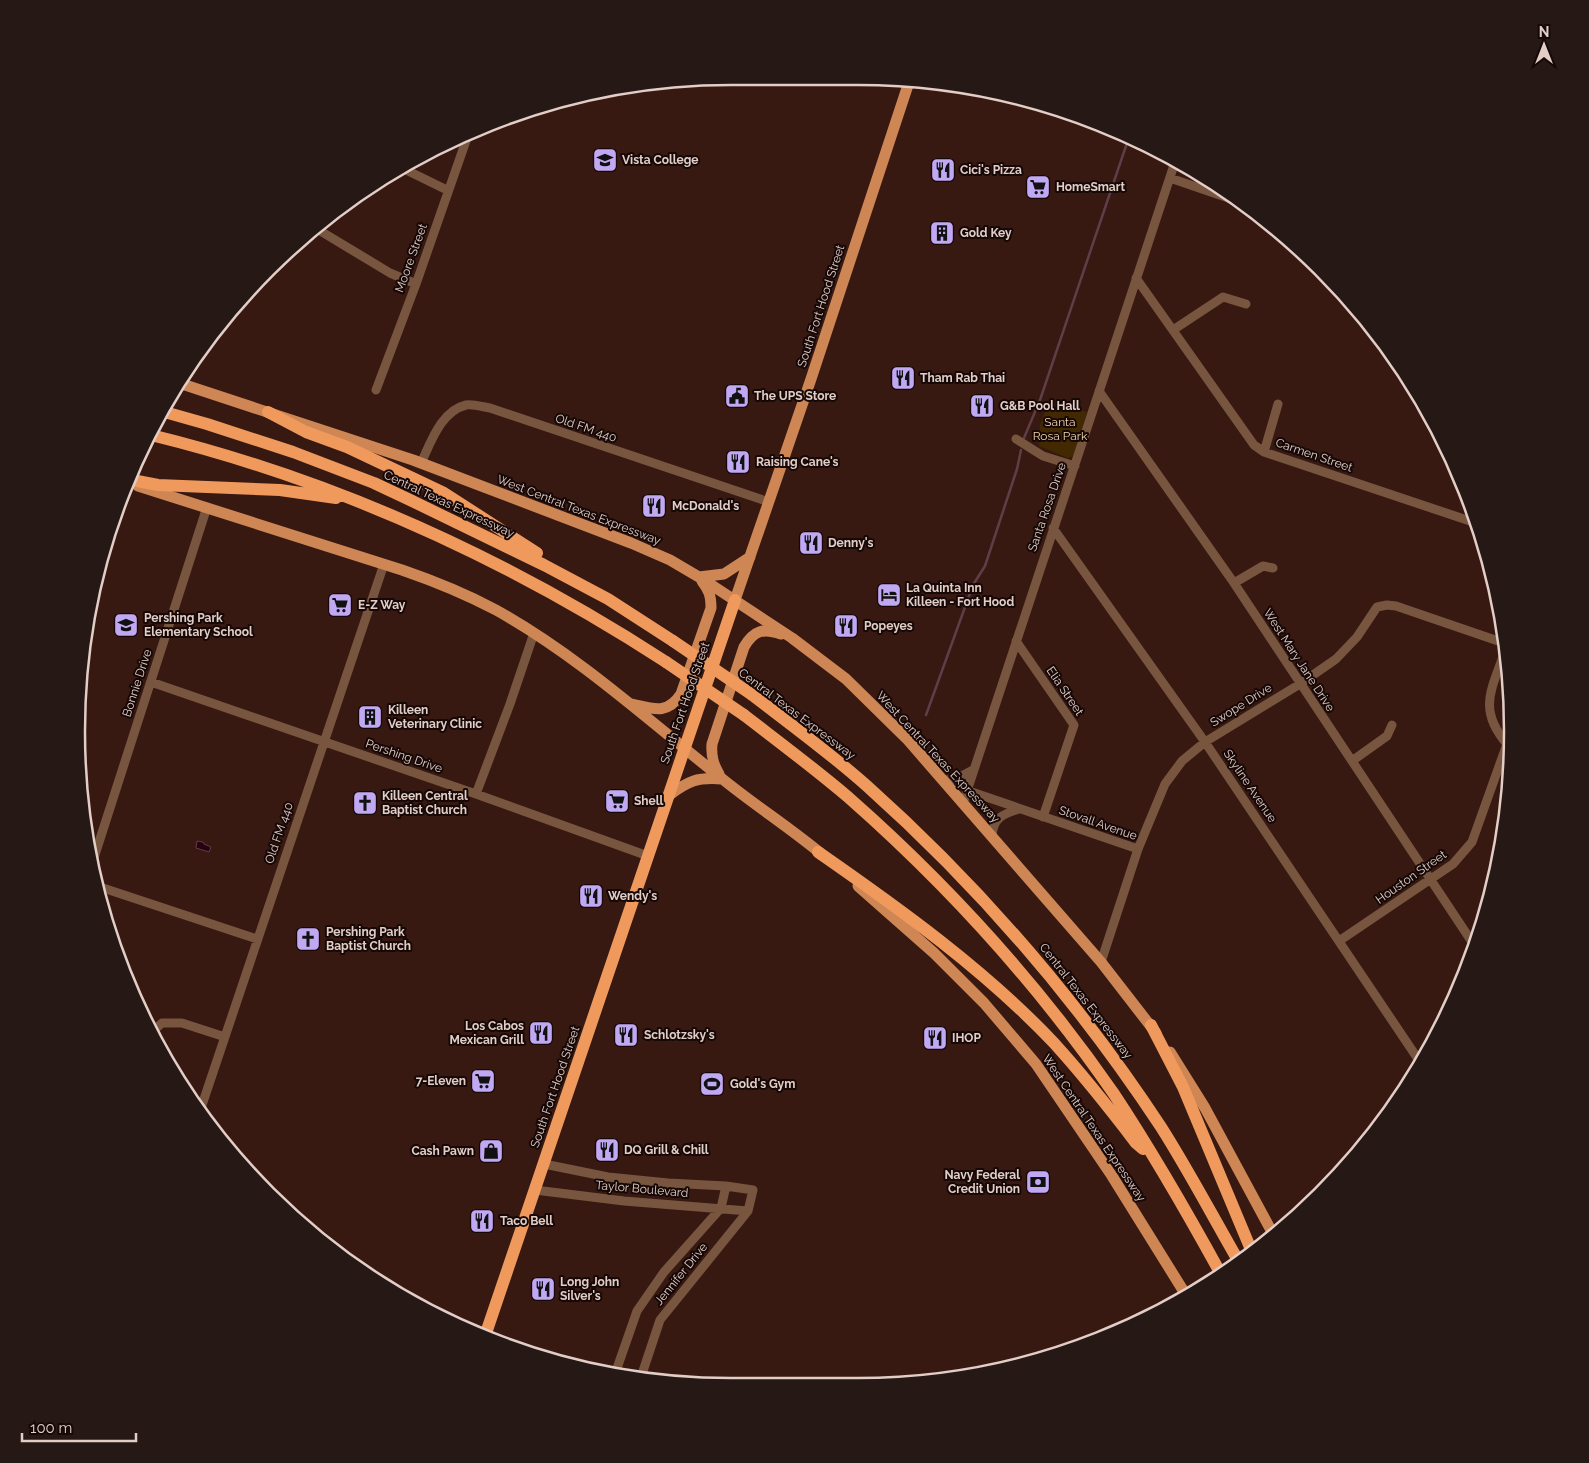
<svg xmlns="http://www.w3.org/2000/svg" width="1589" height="1463" font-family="Raleway,sans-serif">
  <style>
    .green { fill: #422901 }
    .water { fill: #280012; stroke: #603e48 }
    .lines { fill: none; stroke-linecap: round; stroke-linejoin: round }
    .stream { stroke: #603e48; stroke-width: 2.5 }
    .minor { stroke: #78553e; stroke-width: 9 }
    .major { stroke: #ce8654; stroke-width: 11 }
    .highway { stroke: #f0995c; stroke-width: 12 }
    .highway-bridge { stroke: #f0995c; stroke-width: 12 }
    .labels { text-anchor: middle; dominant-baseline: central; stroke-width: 4; stroke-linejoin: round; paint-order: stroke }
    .poi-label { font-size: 12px; font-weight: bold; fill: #e2cdc7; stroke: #150806; text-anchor: start }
    .street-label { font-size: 12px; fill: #e2cdc7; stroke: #150806 }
    .park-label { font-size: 12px; fill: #f3d4ab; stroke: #150806 }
    .rim { fill: none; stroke: #e2cdc7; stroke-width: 2.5 }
  </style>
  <rect width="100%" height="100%" fill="#371912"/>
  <!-- green -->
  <path class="green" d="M1050,399l37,13 -14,44 -5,2 -29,-12 1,-21z"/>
  <!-- water -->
  <path class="water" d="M197,841l6,1 1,2 7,3 -2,5 -13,-4z"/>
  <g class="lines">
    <!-- stream -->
    <path class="stream" d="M1024,438l16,-38 89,-263
      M926,715l47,-130 12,-19 32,-97 4,-19"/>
    <!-- minor -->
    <path class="minor" d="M402,168l45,22
      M1170,178l70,24
      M317,227l5,5 68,41 26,11
      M1136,278l118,167 10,7 212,71
      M1173,330l50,-33 23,7
      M376,390l40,-106 52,-149
      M1099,391l135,192 240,362
      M1016,439l27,17 32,10
      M1264,452l14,-48
      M421,463c10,-21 20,-52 45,-58 8,-1 17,2 24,3l279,94
      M1053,528l152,214 215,320
      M1234,583l29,-17 10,2
      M1016,641l58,84 -31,92
      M1505,651c-13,38 -28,58 2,93
      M151,682l325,112 172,62
      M1352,761l35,-25 5,-11
      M943,780c11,1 20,-5 30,-10
      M966,790l172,59
      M476,794l34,-90 24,-71
      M963,803l212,-641
      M992,836c1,-18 11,-22 27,-27
      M91,867l116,-360
      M97,886l160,53
      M1339,941l114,-77 19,-22 35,-98
      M1101,962l37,-113 27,-65 17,-23 23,-19 95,-58 36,-25 21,-22 20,-30 10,-2 9,1 108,37
      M152,1032l10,-9h20l43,14
      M200,1111l184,-547
      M544,1164l64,13 60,6 58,3 27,4 -5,21 -88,109 -20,60
      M535,1190l89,11 124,10
      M346,1258v-1
      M615,1374l22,-63 27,-39 57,-64 5,-22"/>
    <!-- major -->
    <path class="major" d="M179,383l234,77 218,83 39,17 34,20 88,58 54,41 61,60 194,223 55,71
      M138,486l264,84c32,11 64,24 94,40 81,45 151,109 224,167 34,28 72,52 105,80
      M699,577l25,-3 26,-17
      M735,600l76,-221 99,-300
      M632,704c22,5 35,11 49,-10l30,-86c0,-12 -2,-18 -9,-27
      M719,774c-6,-10 -8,-18 -7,-30l32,-97c10,-17 19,-19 37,-13
      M668,796c20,-15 29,-19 54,-17
      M858,886l76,67 50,50 52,61 76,112 74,119
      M1170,1052l35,56 68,126"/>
    <!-- highway -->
    <path class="highway" d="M161,411l46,13 86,28 81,31 34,16 136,66 64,34 65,42
      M268,412l38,20 41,15 97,46 93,60
      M151,435c184,45 356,124 515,227
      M132,480l26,5 122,5 56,8
      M751,694c39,30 79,59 116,92 113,101 211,215 294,341 28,44 52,90 78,135
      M744,715c35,27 70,53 104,82 100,88 190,187 266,297 39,59 74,120 108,182
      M818,852c82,57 167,118 236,191 29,32 56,66 82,100l7,6
      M1151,1025l32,62 69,165
      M485,1336l250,-736"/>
    <!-- highway-bridge -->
    <path class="highway-bridge" d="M673,641l78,53
      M666,662l78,53"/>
  </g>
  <!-- icons -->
  <defs>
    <symbol id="university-square" viewBox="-11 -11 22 22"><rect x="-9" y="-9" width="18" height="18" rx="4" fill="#c1a8f3" stroke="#150806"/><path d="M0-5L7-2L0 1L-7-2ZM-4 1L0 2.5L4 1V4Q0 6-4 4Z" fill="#111"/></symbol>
    <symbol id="restaurant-square" viewBox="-11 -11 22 22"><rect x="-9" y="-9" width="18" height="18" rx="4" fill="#c1a8f3" stroke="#150806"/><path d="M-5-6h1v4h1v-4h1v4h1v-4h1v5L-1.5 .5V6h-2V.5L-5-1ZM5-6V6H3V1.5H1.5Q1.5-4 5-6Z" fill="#111"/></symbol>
    <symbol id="supermarket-square" viewBox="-11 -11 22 22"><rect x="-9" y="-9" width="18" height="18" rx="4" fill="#c1a8f3" stroke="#150806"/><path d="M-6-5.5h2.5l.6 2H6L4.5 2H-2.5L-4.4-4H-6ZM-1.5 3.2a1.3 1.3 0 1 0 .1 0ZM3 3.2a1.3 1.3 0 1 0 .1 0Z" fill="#111"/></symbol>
    <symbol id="building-square" viewBox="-11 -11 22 22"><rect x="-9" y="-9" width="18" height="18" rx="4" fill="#c1a8f3" stroke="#150806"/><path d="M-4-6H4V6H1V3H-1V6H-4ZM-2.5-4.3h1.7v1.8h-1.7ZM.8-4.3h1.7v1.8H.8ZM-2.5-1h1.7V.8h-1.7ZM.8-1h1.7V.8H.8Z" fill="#111"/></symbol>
    <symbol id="civic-square" viewBox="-11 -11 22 22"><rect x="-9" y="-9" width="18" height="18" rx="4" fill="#c1a8f3" stroke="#150806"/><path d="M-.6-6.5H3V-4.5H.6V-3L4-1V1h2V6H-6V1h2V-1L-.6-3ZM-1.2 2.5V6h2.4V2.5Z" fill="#111"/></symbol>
    <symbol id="hotel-square" viewBox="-11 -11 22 22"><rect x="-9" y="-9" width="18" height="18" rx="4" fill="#c1a8f3" stroke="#150806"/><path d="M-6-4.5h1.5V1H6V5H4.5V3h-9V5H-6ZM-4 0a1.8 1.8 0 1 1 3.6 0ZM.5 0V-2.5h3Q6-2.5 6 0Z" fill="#111"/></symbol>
    <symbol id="school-square" viewBox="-11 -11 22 22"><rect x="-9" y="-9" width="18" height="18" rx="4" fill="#c1a8f3" stroke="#150806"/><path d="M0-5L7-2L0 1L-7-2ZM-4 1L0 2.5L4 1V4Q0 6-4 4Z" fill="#111"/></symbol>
    <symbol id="church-square" viewBox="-11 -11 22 22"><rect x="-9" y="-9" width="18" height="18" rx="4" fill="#c1a8f3" stroke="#150806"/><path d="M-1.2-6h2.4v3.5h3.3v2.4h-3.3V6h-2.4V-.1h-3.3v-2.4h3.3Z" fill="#111"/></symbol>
    <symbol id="stadium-square" viewBox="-11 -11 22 22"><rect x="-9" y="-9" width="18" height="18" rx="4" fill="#c1a8f3" stroke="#150806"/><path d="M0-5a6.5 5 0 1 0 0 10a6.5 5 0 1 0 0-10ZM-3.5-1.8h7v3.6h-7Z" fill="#111"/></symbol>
    <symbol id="shop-square" viewBox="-11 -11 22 22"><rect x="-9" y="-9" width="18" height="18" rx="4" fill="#c1a8f3" stroke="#150806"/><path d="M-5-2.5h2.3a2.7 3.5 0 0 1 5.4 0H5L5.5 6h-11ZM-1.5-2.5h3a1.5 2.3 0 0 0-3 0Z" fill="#111"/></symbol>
    <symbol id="bank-square" viewBox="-11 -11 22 22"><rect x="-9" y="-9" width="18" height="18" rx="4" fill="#c1a8f3" stroke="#150806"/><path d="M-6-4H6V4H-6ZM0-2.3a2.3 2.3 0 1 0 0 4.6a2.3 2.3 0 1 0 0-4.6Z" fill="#111"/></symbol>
  </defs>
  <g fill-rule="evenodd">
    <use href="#university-square" x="591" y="146" width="28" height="28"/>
    <use href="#restaurant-square" x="929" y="156" width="28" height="28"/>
    <use href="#supermarket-square" x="1024" y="173" width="28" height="28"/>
    <use href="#building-square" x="928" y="219" width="28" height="28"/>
    <use href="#restaurant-square" x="889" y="364" width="28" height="28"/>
    <use href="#civic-square" x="723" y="382" width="28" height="28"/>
    <use href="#restaurant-square" x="968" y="392" width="28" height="28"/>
    <use href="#restaurant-square" x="724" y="448" width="28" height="28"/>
    <use href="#restaurant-square" x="640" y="492" width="28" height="28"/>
    <use href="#restaurant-square" x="797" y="529" width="28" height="28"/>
    <use href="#hotel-square" x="875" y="581" width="28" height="28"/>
    <use href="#supermarket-square" x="326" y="591" width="28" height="28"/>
    <use href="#school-square" x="112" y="611" width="28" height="28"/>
    <use href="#restaurant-square" x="832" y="612" width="28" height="28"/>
    <use href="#building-square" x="356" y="703" width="28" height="28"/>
    <use href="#supermarket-square" x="603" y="787" width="28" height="28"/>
    <use href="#church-square" x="351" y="789" width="28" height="28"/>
    <use href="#restaurant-square" x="577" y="882" width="28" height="28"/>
    <use href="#church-square" x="294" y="925" width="28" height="28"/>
    <use href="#restaurant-square" x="527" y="1019" width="28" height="28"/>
    <use href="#restaurant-square" x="612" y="1021" width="28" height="28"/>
    <use href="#restaurant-square" x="921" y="1024" width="28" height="28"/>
    <use href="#supermarket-square" x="469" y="1067" width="28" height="28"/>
    <use href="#stadium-square" x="698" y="1070" width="28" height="28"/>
    <use href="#restaurant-square" x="593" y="1136" width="28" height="28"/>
    <use href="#shop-square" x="477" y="1137" width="28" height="28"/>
    <use href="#bank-square" x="1024" y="1168" width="28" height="28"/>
    <use href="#restaurant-square" x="468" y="1207" width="28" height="28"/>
    <use href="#restaurant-square" x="529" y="1275" width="28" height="28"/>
  </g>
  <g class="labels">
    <!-- poi labels -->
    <g class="poi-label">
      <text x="622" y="160">Vista College</text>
      <text x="960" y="170">Cici's Pizza</text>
      <text x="1056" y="187">HomeSmart</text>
      <text x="960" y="233">Gold Key</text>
      <text x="920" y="378">Tham Rab Thai</text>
      <text x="754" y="396">The UPS Store</text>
      <text x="1000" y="406">G&amp;B Pool Hall</text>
      <text x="756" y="462">Raising Cane's</text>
      <text x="672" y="506">McDonald's</text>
      <text x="828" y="543">Denny's</text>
      <text x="906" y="588">La Quinta Inn<tspan x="906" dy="14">Killeen - Fort Hood</tspan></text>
      <text x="358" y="605">E-Z Way</text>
      <text x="144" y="618">Pershing Park<tspan x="144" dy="14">Elementary School</tspan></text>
      <text x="864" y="626">Popeyes</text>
      <text x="388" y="710">Killeen<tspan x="388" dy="14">Veterinary Clinic</tspan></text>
      <text x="382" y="796">Killeen Central<tspan x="382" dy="14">Baptist Church</tspan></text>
      <text x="634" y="801">Shell</text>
      <text x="608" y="896">Wendy's</text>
      <text x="326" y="932">Pershing Park<tspan x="326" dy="14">Baptist Church</tspan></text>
      <text x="524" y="1026" text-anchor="end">Los Cabos<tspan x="524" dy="14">Mexican Grill</tspan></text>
      <text x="644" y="1035">Schlotzsky's</text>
      <text x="952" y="1038">IHOP</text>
      <text x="466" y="1081" text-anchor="end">7-Eleven</text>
      <text x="730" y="1084">Gold's Gym</text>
      <text x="624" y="1150">DQ Grill &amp; Chill</text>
      <text x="474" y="1151" text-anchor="end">Cash Pawn</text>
      <text x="1020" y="1175" text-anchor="end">Navy Federal<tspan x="1020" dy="14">Credit Union</tspan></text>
      <text x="500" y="1221">Taco Bell</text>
      <text x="560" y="1282">Long John<tspan x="560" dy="14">Silver's</tspan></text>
    </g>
    <!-- street labels -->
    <g class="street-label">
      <text transform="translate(411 258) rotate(-70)">Moore Street</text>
      <text transform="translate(821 306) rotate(-72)">South Fort Hood Street</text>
      <text transform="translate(586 428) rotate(19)">Old FM 440</text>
      <text transform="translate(1314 455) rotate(19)">Carmen Street</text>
      <text transform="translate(449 504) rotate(25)">Central Texas Expressway</text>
      <text transform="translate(1047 507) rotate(-71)">Santa Rosa Drive</text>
      <text transform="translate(579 510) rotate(21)">West Central Texas Expressway</text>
      <text transform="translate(1299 660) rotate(57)">West Mary Jane Drive</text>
      <text transform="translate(137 683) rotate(-72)">Bonnie Drive</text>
      <text transform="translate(1065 691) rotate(56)">Elia Street</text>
      <text transform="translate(685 703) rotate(-71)">South Fort Hood Street</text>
      <text transform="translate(1241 705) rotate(-32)">Swope Drive</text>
      <text transform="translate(797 714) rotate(37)">Central Texas Expressway</text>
      <text transform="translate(404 756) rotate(19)">Pershing Drive</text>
      <text transform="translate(938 757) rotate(47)">West Central Texas Expressway</text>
      <text transform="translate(1250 786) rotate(56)">Skyline Avenue</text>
      <text transform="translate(1098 823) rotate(19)">Stovall Avenue</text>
      <text transform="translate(279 833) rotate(-71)">Old FM 440</text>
      <text transform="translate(1411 877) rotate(-35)">Houston Street</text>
      <text transform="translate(1086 1001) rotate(52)">Central Texas Expressway</text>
      <text transform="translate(555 1087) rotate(-71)">South Fort Hood Street</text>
      <text transform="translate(1094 1128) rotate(56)">West Central Texas Expressway</text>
      <text transform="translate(642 1189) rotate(5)">Taylor Boulevard</text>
      <text transform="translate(681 1274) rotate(-51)">Jennifer Drive</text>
    </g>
    <!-- park labels -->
    <g class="park-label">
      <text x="1060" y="422">Santa<tspan x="1060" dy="14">Rosa Park</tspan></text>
    </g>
  </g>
  <!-- crop -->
  <path d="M0 0H1589V1463H0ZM731 85H858A646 646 0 0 1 1504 731V732A646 646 0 0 1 858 1378H731A646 646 0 0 1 85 732V731A646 646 0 0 1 731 85Z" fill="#251815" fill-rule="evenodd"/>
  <path class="rim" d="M731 85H858A646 646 0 0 1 1504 731V732A646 646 0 0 1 858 1378H731A646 646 0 0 1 85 732V731A646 646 0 0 1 731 85Z"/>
  <!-- north arrow -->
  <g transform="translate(1544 45)" stroke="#150806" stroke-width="4" paint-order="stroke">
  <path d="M0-4L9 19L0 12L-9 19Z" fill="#e2cdc7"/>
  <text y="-8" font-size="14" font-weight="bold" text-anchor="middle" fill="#e2cdc7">N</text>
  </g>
  <!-- scale -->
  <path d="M22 1433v8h114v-8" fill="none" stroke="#e2cdc7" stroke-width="2.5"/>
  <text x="30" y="1433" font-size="15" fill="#e2cdc7" stroke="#150806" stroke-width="4" paint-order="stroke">100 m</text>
</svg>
